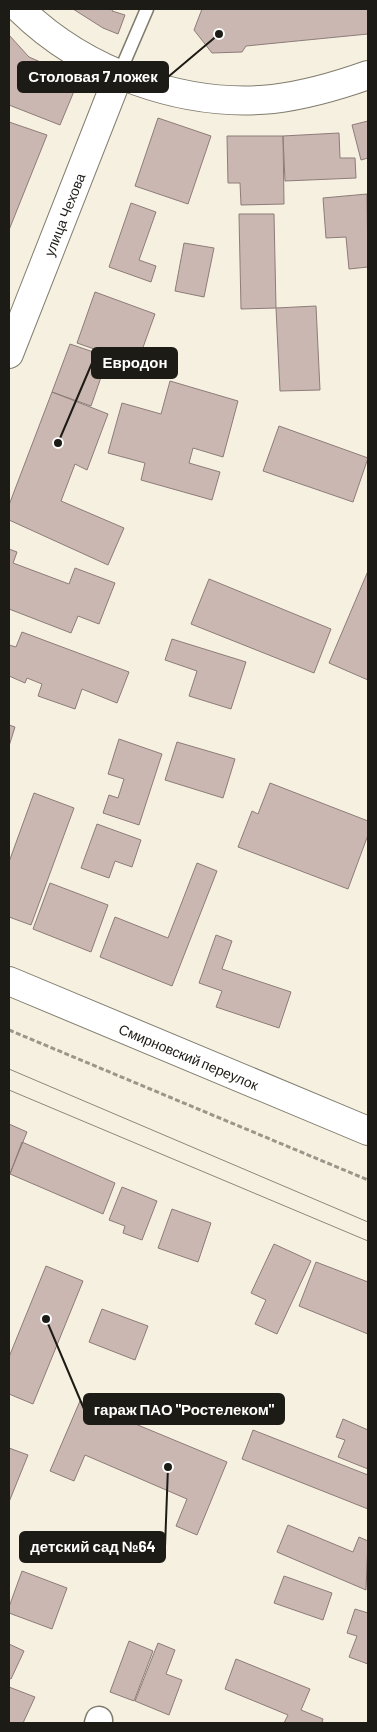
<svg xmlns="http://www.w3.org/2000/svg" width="377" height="1732" font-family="Barlow,sans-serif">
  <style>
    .building { fill: #cab7b2; stroke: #8d7c78 }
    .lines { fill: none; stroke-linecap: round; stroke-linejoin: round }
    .service-casing { stroke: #817d6e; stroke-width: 15 }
    .minor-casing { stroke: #817d6e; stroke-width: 29 }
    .secondary-casing { stroke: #817d6e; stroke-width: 30 }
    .path { stroke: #9b968a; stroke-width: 3; stroke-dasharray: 5 2.5; stroke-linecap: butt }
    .service { stroke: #fff; stroke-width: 12 }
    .minor { stroke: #fff; stroke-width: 26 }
    .secondary { stroke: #fff; stroke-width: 28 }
    .tram { stroke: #8c887d; stroke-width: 1 }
    .labels { text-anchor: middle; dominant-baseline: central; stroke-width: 4.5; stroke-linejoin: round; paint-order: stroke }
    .street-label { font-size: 14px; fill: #1d1b15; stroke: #fff }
    .leader { fill: none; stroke: #1d1b15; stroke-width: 2 }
    .callout-dot { fill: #1d1b15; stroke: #fff; stroke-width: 2 }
    .callout { fill: #1d1b15; stroke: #1d1b15; stroke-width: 2 }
    .callout-label { font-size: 15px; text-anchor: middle; font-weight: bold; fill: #fff }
  </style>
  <rect width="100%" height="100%" fill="#f6f0e0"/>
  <!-- building -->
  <path class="building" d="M73,9h40l-1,2 13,4 -7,19 -15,-6z
    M202,9h166v25l-122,12 -4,6 -30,1 -18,-23z
    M9,35l20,22 50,22 -19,46 -51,-20z
    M158,118l53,18 -23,68 -53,-18z
    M368,121v37l-7,2 -9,-35z
    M9,122l38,13 -38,95z
    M339,133l1,25h15l1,20 -71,3 -2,-45z
    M227,136h56l1,68 -43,1 -1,-22h-12z
    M367,194l1,73 -19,2 -3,-32 -20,1 -3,-40z
    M131,203l25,9 -17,48 17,6 -5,16 -42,-15z
    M239,214h35l2,94 -35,1z
    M184,243l30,5 -10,49 -29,-6z
    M95,292l60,22 -18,50 -60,-21z
    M316,306l4,84 -40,1 -4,-83z
    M70,344l38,13 -17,49 -39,-14z
    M170,381l68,20 -15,56 -30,-9 -4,15 31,9 -8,28 -71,-20 4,-17 -37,-10 14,-50 39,11z
    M52,392l56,22 -21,56 -12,-6 -14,37 63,27 -16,37 -99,-45v-15z
    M279,426l89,32 -15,44 -90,-31z
    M9,549l8,3 -4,11 56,21 6,-16 40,15 -16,41 -21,-8 -7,17 -62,-24z
    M368,571v109l-39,-17z
    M209,579l122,50 -17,44 -123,-49z
    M22,632l107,40 -12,31 -35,-14 -7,20 -37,-13 4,-12 -15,-6 -2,5 -16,-7v-31l7,2z
    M172,639l74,23 -15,47 -42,-13 8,-25 -32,-11z
    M9,725l6,2 -6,19z
    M119,739l43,15 -23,71 -36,-12 6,-18 9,3 6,-19 -16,-5z
    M177,742l58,17 -12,39 -58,-18z
    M270,783l98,38v14l-20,54 -110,-42 14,-36 6,3z
    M34,793l40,15 -43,117 -22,-8v-55z
    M97,824l44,16 -9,27 -17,-6 -6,17 -28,-10z
    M197,863l20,8 -45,115 -72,-29 15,-40 53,21z
    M50,883l58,22 -17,47 -58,-23z
    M216,935l16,6 -10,28 69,23 -12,36 -63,-21 6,-16 -23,-8z
    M9,1124l18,8 -18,44z
    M22,1142l93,41 -12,31 -93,-40z
    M122,1187l35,14 -15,39 -19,-7 2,-7 -16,-6z
    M172,1209l39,14 -13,39 -40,-14z
    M274,1244l37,17 -34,73 -22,-10 11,-24 -15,-7z
    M316,1262l52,20v52l-69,-28z
    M46,1266l37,15 -50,123 -24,-10v-37z
    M102,1309l46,17 -13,34 -46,-18z
    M80,1401l147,61 -30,73 -21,-9 11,-27 -102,-44 -11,26 -24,-10z
    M343,1419l25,11v39l-30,-12 7,-17 -9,-3z
    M253,1430l115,45v34l-126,-50z
    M9,1448l19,7 -19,47z
    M288,1525l65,27 6,-15 9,4 -2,49 -89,-38z
    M22,1571l45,17 -15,41 -43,-16v-6z
    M284,1576l48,17 -9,27 -49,-17z
    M355,1609l13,4v51l-19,-7 8,-21 -10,-3z
    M129,1641l24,10 -19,50 -24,-9z
    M158,1643l17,7 -9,24 16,6 -13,35 -34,-14z
    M9,1644l15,7 -13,28 -2,-1z
    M236,1659l74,30 -9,21 22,9 -1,4h-38l4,-8 -63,-26z
    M9,1687l26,10 -12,26h-14z"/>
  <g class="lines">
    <defs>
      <path id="service" d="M119,74l28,-65"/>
      <path id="minor" d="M98,1723l1,-3"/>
      <g id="secondary">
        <path d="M20,9c64,63 163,99 253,90 33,-4 64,-13 95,-24"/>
        <path id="s1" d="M9,354l110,-280"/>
        <path id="s2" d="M9,981l359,150"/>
      </g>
    </defs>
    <!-- service casing -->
    <use href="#service" class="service-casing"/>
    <!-- minor casing -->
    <use href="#minor" class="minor-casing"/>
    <!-- secondary casing -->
    <use href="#secondary" class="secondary-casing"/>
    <!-- path -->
    <path class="path" d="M9,1030l359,150"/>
    <!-- service -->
    <use href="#service" class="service"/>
    <!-- minor -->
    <use href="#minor" class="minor"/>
    <!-- secondary -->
    <use href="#secondary" class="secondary"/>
    <!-- tram -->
    <path class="tram" d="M9,1069l359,153
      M9,1090l359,151"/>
  </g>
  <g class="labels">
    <!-- street labels -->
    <g class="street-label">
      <text stroke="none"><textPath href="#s1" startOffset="150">улица Чехова</textPath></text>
      <text stroke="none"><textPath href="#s2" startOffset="195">Смирновский переулок</textPath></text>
    </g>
  </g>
  <!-- callouts -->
  <path class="leader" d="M219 34L168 77M58 443L92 363M46 1319L84 1409M168 1467L165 1547"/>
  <g class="callout-dot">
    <circle cx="219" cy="34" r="5"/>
    <circle cx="58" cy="443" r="5"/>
    <circle cx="46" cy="1319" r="5"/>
    <circle cx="168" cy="1467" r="5"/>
  </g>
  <g class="callout">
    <rect x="18" y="62" width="150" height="30" rx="5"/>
    <rect x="92" y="348" width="85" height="30" rx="5"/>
    <rect x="84" y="1394" width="200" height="30" rx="5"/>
    <rect x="20" y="1532" width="145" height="30" rx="5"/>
  </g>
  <g class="callout-label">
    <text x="93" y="82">Столовая 7 ложек</text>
    <text x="135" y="368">Евродон</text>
    <text x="184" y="1415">гараж ПАО "Ростелеком"</text>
    <text x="93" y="1552">детский сад №64</text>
  </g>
  <!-- border -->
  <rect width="377" height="1732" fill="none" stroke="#1d1b15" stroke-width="20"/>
</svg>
